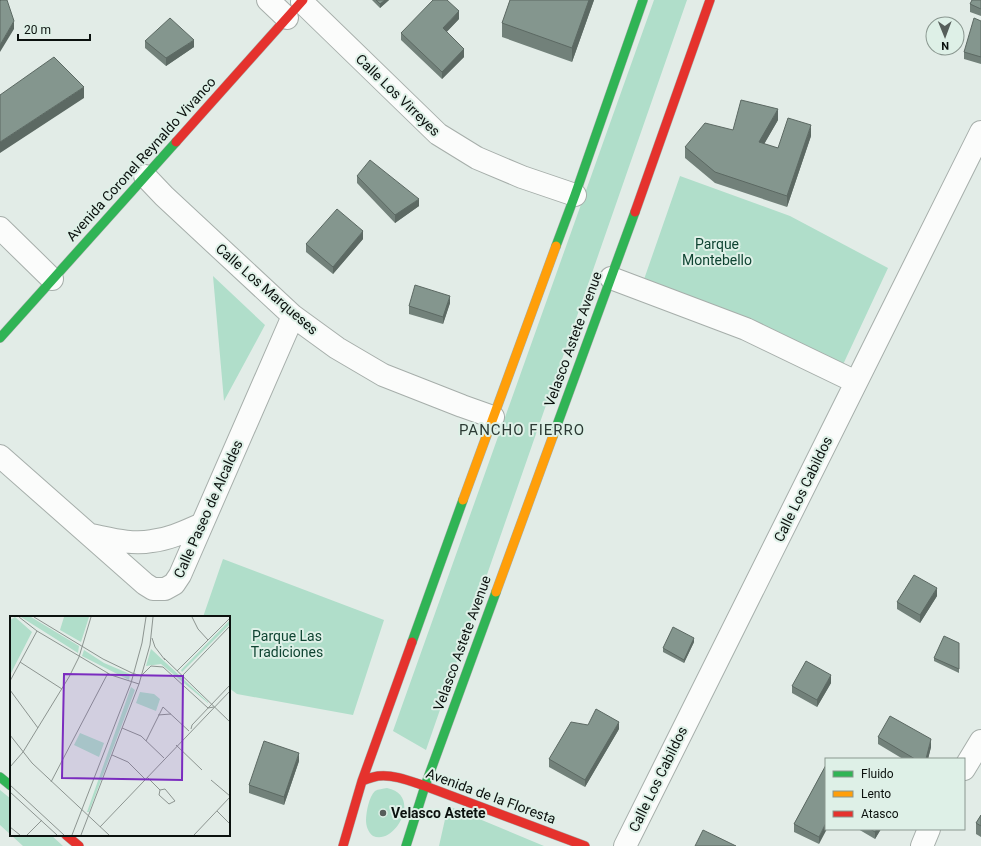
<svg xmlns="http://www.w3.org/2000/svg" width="981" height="846" font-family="Roboto,sans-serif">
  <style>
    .green { fill: #b0deca }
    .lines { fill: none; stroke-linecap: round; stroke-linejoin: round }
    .street-casing { stroke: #a6aeaa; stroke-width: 24 }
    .fast-casing { stroke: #a6aeaa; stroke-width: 10 }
    .slow-casing { stroke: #a6aeaa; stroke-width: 10 }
    .jam-casing { stroke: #a6aeaa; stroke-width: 10 }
    .street { stroke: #fbfcfb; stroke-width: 22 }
    .fast { stroke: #30b455; stroke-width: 9 }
    .slow { stroke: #ff9f0a; stroke-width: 9 }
    .jam { stroke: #e5322d; stroke-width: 9 }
    .wall { fill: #72817a }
    .shaded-wall { fill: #5c6963 }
    .building { fill: #84968e; stroke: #5c6963 }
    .poi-dot { fill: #565e5a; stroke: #def0e7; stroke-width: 1.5 }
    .labels { text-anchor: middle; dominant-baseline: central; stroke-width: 4; stroke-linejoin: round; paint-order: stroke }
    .street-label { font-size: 14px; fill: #0b110e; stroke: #def0e7 }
    .park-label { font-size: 14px; fill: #0f4432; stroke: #def0e7 }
    .poi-label { font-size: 14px; font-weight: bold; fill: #0b110e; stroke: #def0e7; text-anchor: start }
    .neighbourhood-label { font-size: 15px; letter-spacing: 1px; fill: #2c3a34; stroke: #def0e7 }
    .inset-road { fill: none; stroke: #8c9490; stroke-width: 1 }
    .view { fill: #7b2cbf; fill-opacity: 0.15; stroke: #7b2cbf; stroke-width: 2 }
    .inset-edge { fill: none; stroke: #0b110e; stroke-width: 2 }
  </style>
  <rect width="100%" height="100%" fill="#e2ece7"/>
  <!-- green -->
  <path class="green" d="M654,0h33l-261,750 -33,-19z
    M680,176l110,40 98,52 -48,103 -199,-83z
    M213,276l52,49 -41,76z
    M223,559l161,61 -31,95 -116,-21 -8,-6v-71h-26z
    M387,788c36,7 8,58 -14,48 -5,-4 -7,-10 -7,-16 0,-7 3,-24 9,-29 3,-2 8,-2 12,-3z
    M0,790l11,9v36l-11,-10z
    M448,806l96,40h-105z
    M11,835h40l12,11h-40z"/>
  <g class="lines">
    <defs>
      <path id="street" d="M268,0l19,18
        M302,2l136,132 39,24 45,19 53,18
        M145,176l19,20 129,120 44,32 46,27 79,31 31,11
        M0,228l52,51
        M611,278l135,51 110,53
        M0,456l145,128 8,5h12l9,-5 6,-9 113,-259
        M91,535c20,4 41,10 61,6 18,-2 34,-10 50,-17
        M964,769l17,-28
        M625,846l356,-714
        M922,846l7,-17"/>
      <path id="fast" d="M556,246l19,-51 68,-195
        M0,338l176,-196
        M553,436l82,-224
        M412,642l51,-142
        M0,777l11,9
        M406,846l19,-60 71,-194"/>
      <path id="slow" d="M463,500l93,-254
        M496,592l57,-156"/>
      <path id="jam" d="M176,142l127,-142
        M635,212l75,-212
        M362,781c5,-2 10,-4 16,-5 15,-2 32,5 47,10l160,60
        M66,835l13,11
        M343,846l19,-65 50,-139"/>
    </defs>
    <!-- street casing -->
    <use href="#street" class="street-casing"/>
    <!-- fast casing -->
    <use href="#fast" class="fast-casing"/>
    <!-- slow casing -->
    <use href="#slow" class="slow-casing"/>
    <!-- jam casing -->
    <use href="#jam" class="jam-casing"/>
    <!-- street -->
    <use href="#street" class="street"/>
    <!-- fast -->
    <use href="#fast" class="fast"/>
    <!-- slow -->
    <use href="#slow" class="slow"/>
    <!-- jam -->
    <use href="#jam" class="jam"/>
  </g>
  <!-- wall -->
  <path class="wall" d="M372,0h17l-9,8z
    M510,0h84l-22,62 -70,-25v-14z
    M971,0h10v16l-11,-4v-8l2,-4z
    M459,19l-13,13 18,25 -22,22 -41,-39v-7z
    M981,21v43l-17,-5v-7z
    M145,41l49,6 -28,19 -21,-18z
    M778,120l-14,24 14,4 33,-12 -24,71 -72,-24 -30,-25v-11l48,-17z
    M357,176l62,30 -24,17 -38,-40z
    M363,239l-30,35 -27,-22v-8z
    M450,303l-7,21 -34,-10v-8z
    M937,596l-17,27 -23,-14v-7z
    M694,642l-10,21 -21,-11v-4z
    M959,643v30l-25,-12v-3z
    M831,683l-14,24 -25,-14v-7z
    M619,729l-34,58 -36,-20v-8z
    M878,737l53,10 -3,12h-25l-25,-15z
    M299,761l-15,44 -35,-12v-8z
    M826,765l-7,79 -25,-12v-8z
    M981,815v22l-5,-3v-11z
    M858,829h23l-6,10z"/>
  <!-- shaded-wall -->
  <path class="shaded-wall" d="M385,0h4l-9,8v-4z
    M589,0h5l-22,62v-14z
    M459,11v8l-16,17v-8z
    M14,21v8l-14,23v-7z
    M194,40v7l-28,19v-8z
    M464,49v8l-22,22v-7z
    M84,87v11l-84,55v-11z
    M778,109v11l-19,33v-11z
    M811,125v11l-24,71v-11z
    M419,199v7l-24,17v-8z
    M363,231v8l-30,35v-7z
    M450,296v7l-7,21v-7z
    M937,588v8l-17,27v-8z
    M694,638v4l-10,21v-3z
    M831,675v8l-14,24v-7z
    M619,722v7l-34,58v-7z
    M931,739v8l-3,12h-2z
    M299,753v8l-15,44v-8z
    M826,823v6h1l-8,15v-7z
    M877,829h4l-6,10v-7z"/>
  <!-- building -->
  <path class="building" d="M1,0h6l7,21 -14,24v-44z
    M376,0h9l-5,4z
    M433,0h14l12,11 -16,17 21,21 -22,23 -41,-39z
    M510,0h79l-17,48 -70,-25z
    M972,0h9v9l-11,-5z
    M170,18l24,22 -28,18 -21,-17z
    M974,18l7,3v36l-17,-5z
    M54,57l30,30 -84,55v-47z
    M741,100l37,9 -19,33 19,6 10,-30 23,7 -24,71 -72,-24 -30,-25 20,-24 28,7z
    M370,160l49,39 -24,16 -38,-39z
    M337,209l26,22 -30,36 -27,-23z
    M415,285l35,11 -7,21 -34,-11z
    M914,575l23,13 -17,27 -23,-13z
    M673,627l21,11 -10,22 -21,-12z
    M944,636l15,7v26l-25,-11z
    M806,661l25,14 -14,25 -25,-14z
    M596,709l23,13 -34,58 -36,-21 22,-37 17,3z
    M890,716l41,23 -5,20h-11l-37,-22z
    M264,741l35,12 -15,44 -35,-12z
    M826,765v58l-7,14 -25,-13z
    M981,815v11l-5,-3z
    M870,829h7l-2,3z
    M703,830l33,16h-41z"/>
  <!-- markers -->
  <circle class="poi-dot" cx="383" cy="813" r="4"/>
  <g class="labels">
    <!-- street labels -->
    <g class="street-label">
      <text transform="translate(398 95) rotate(44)">Calle Los Virreyes</text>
      <text transform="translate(141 159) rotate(-48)">Avenida Coronel Reynaldo Vivanco</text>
      <text transform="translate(267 289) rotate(41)">Calle Los Marqueses</text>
      <text transform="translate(573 339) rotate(-70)">Velasco Astete Avenue</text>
      <text transform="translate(803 489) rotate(-64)">Calle Los Cabildos</text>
      <text transform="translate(208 509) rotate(-66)">Calle Paseo de Alcaldes</text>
      <text transform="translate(462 643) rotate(-70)">Velasco Astete Avenue</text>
      <text transform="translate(658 779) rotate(-64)">Calle Los Cabildos</text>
      <text transform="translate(491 796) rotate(20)">Avenida de la Floresta</text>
    </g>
    <!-- park labels -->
    <g class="park-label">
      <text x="717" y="244">Parque<tspan x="717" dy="16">Montebello</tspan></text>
      <text x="287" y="636">Parque Las<tspan x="287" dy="16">Tradiciones</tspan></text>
    </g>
    <!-- poi labels -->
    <g class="poi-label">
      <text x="391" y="813">Velasco Astete</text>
    </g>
    <!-- neighbourhood labels -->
    <g class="neighbourhood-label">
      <text x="522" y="430">PANCHO FIERRO</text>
    </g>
  </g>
  <!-- overview -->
  <g transform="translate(10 616)">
    <rect width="220" height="220" fill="#e2ece7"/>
    <path d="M5,1l17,15 -22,43v-55zM11,1h10l48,29 -1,7zM54,1h25l-8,25 -21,-12zM220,4v4l-48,48 -1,-2zM141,33l57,53v1l-47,-39 -15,2zM74,34l20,13 26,11 -1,6 -47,-24zM121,71l4,3 -46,122h-2zM130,76l14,2 6,5 -4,12 -20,-8zM70,117l24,10 -5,14 -25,-12z" fill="#b0deca"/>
    <path class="inset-road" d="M9,1l18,14 74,44 28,9M24,1l69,42 29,14 9,3 10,-10 12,1 45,41 6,-1M182,1l6,12 10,11M142,22l3,9 10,13M154,42l66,64M10,46l42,27M167,55l53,-53M173,59l47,-49M0,65l27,-50M0,74l28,38M148,99l13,-1M112,112l19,8 23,22M181,113l1,-4 38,-40M0,119l22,28 77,72M136,125l17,-34 26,24M166,129l26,25M102,139l16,7 17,17M0,151l13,-15 46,-75 10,-20 12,-40M137,161l13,13 5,-1 10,12 -6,3 -10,-9 1,-5M201,164l19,16M41,166l57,-109M0,169l54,50M0,176l47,43M207,195l13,13M0,211l10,8M90,211l130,-136M17,219l15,-15M62,219l59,-152 11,-40 4,-26M71,219l58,-151 11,-39 3,-28M184,219l36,-38"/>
    <path class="view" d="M54,58l119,2 -1,104 -120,-2z"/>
    <rect width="220" height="220" class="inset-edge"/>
  </g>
  <!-- legend -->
  <rect x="825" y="758" width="140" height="72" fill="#def0e7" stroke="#8a9790"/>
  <rect x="833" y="771" width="20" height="6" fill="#30b455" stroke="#8a9790"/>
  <text x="861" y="778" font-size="12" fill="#0b110e">Fluido</text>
  <rect x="833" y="791" width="20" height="6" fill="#ff9f0a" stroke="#8a9790"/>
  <text x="861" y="798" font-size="12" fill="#0b110e">Lento</text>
  <rect x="833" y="811" width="20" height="6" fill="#e5322d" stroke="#8a9790"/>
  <text x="861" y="818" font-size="12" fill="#0b110e">Atasco</text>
  <!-- north arrow -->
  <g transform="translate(945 36) rotate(179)"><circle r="19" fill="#def0e7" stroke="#8a9790"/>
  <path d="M0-3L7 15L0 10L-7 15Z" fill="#565e5a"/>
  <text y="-6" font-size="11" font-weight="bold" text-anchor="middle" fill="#0b110e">N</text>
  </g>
  <!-- scale -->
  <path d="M18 34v6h72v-6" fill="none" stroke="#0b110e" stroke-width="2"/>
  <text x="24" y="34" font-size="12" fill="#0b110e" stroke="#def0e7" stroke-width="3" paint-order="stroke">20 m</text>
</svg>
